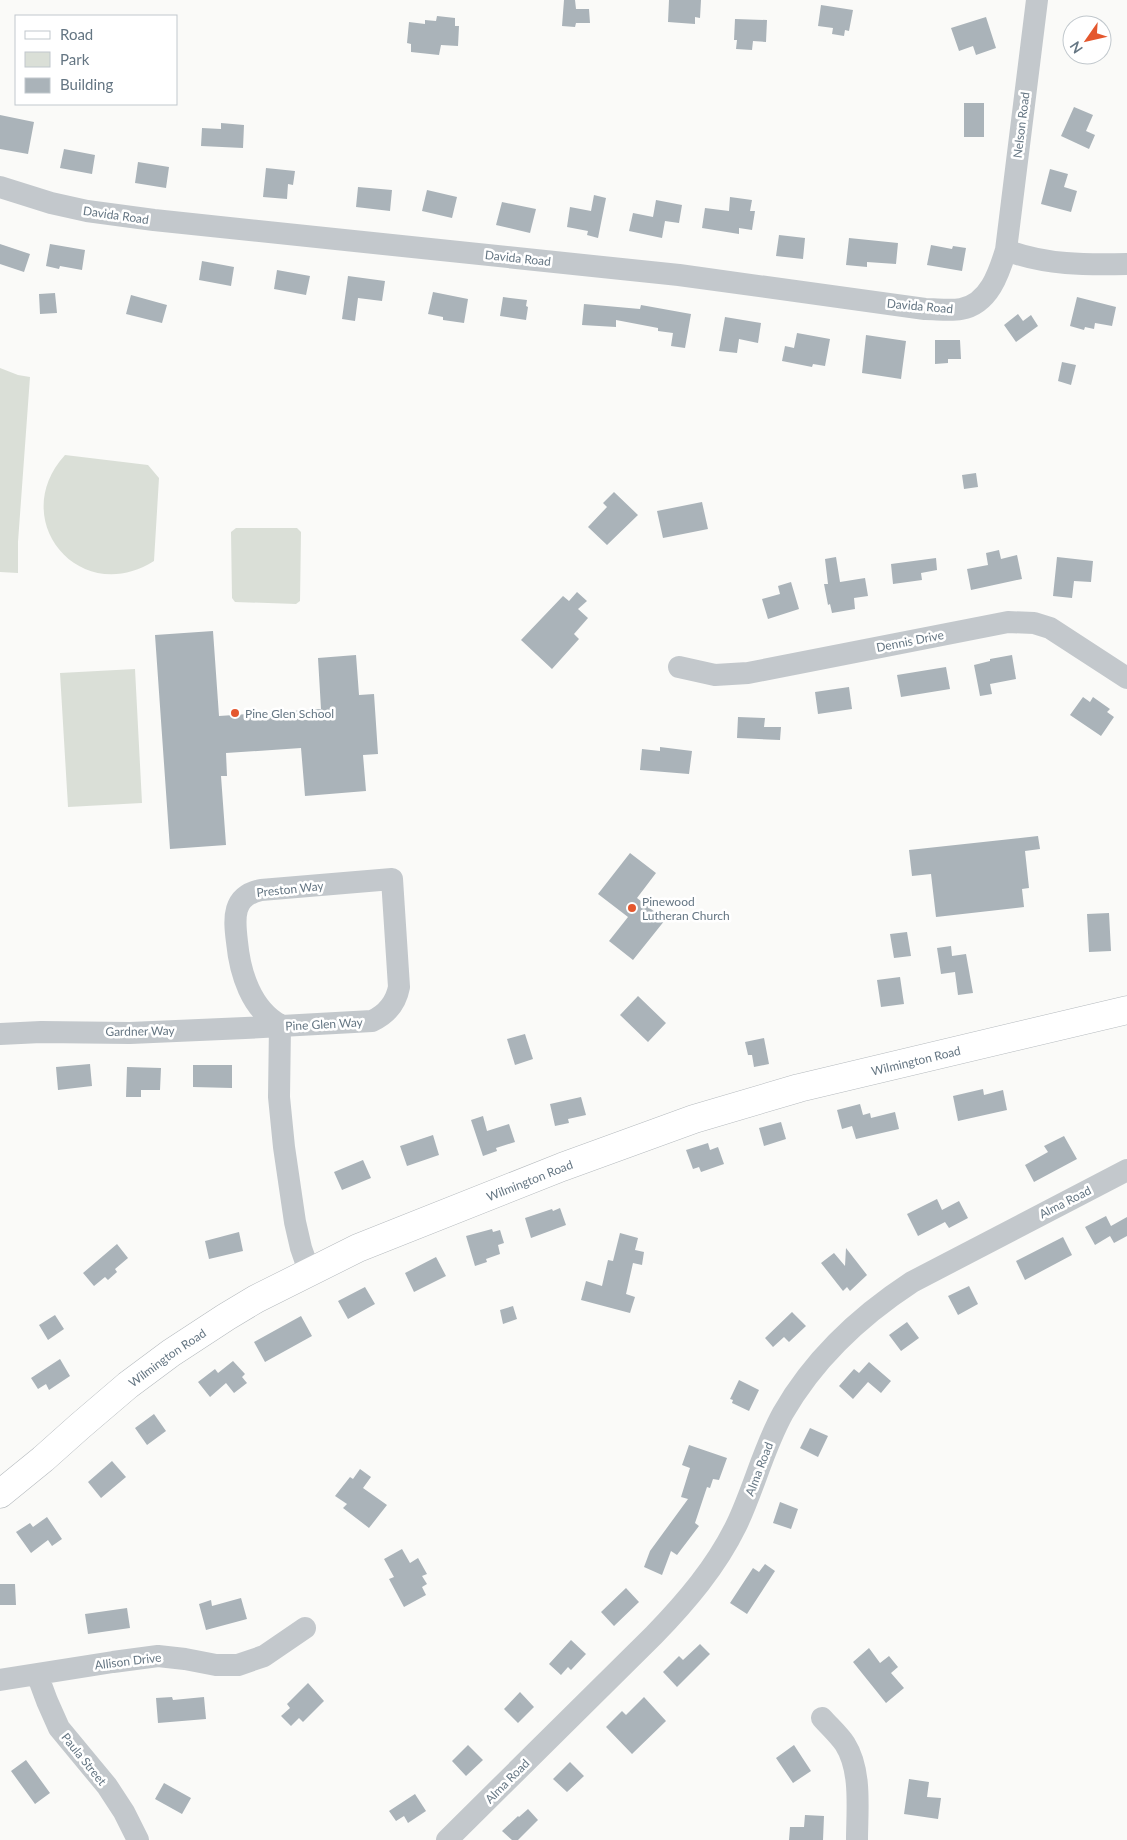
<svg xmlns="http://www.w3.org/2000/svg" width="1127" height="1840" font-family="Lato,sans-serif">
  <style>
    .green { fill: #dadfd7 }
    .building { fill: #aab3b9 }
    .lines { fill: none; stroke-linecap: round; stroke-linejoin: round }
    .major-casing { stroke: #b5babe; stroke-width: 29 }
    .minor { stroke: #c3c8cc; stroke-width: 22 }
    .major { stroke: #fff; stroke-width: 28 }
    .poi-dot { fill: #e4572e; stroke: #fff; stroke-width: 2 }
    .labels { text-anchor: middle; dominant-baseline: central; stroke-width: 5; stroke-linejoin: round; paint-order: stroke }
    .street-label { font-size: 12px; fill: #657683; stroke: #fff }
    .poi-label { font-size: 12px; fill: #657683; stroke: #fff; text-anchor: start }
  </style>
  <rect width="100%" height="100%" fill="#fafaf8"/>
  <!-- green -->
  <path class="green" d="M0,368l18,7 12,2 -12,165v31l-18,-1z
    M65,455l83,10 11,13 -5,83c-74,47 -148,-41 -89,-106z
    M236,528h61l4,4 -1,69 -4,3 -61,-2 -3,-4 -1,-66z
    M135,669l7,134 -74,4 -8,-134z"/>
  <!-- building -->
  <path class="building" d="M564,0h11l1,9h13l1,14h-14l-1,4 -13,-1z
    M669,0h32l-1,18 -5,-1v7l-27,-2z
    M821,5l32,5 -4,21 -4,-1 -1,6 -12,-2 1,-6 -15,-2z
    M437,16l18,2v8h4l-1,20 -17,-1 -2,10 -28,-3v-8l-4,-1 2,-21 16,2v-4l11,1z
    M986,17l10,31 -20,7 -3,-9 -14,5 -8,-23z
    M735,19l32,1 -1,22 -13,-1 -1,9 -16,-1 1,-9h-3z
    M964,103h20v34h-20z
    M1074,107l19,8 -7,16 9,4 -6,14 -28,-13z
    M0,115l34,7 -6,32 -28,-5z
    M221,123l23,2 -1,23 -42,-2 1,-18 19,1z
    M64,149l31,6 -3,19 -32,-6z
    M138,162l31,5 -3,21 -31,-5z
    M266,168l29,3 -2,14 -5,-1 -1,15 -24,-2z
    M1050,169l18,5 -4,13 13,4 -6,21 -30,-8z
    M358,187l34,3 -2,21 -34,-4z
    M427,190l30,7 -5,21 -30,-7z
    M594,195l12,3 -8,40 -11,-3 1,-4 -21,-4 3,-20 21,4z
    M730,197l22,3 -2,11h5l-3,19 -13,-2v6l-37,-6 3,-20 24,3z
    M656,200l26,5 -3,18 -14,-2 -3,17 -33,-7 4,-18 20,4z
    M502,202l34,7 -6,24 -34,-8z
    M779,235l26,3 -2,21 -27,-3z
    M849,238l49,5 -2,21 -29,-2v5l-21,-2z
    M0,244l30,10 -6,18 -24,-8z
    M50,244l35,6 -3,20 -22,-4 -1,3 -13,-3z
    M931,245l21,4 1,-3 13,2 -4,23 -35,-6z
    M202,261l32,6 -3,19 -32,-6z
    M277,270l33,6 -4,19 -32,-6z
    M348,276l37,5 -3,20 -24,-3 -3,23 -13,-2z
    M433,292l35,7 -4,24 -21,-3v-3l-15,-3z
    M55,293l2,20 -17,1 -1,-20z
    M131,295l36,10 -5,18 -36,-9z
    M503,297l24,3 -1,6 2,1 -2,13 -26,-4z
    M1077,297l39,10 -4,19 -17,-3 -1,6 -9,-2 -1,3 -14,-4z
    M584,304l56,5 1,-4 50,9 -6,34 -14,-2 2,-13 -15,-2v-3l-42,-8v7l-34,-2z
    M1018,314l5,7 8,-6 7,11 -22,16 -12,-17z
    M725,317l36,6 -3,20 -19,-4 -2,14 -18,-2z
    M797,333l33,6 -5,27 -12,-2 -1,3 -30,-6 3,-15 9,2z
    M866,335l40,6 -5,38 -39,-6z
    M935,340h25l1,19h-13v4l-13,1z
    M1062,362l14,3 -5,20 -13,-4z
    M976,473l2,14 -14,2 -2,-14z
    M614,492l24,23 -31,30 -19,-18 19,-20 -4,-4z
    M702,502l6,27 -45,9 -6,-27z
    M999,550l2,9 16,-4 5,24 -51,11 -4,-21 21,-4 -2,-12z
    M836,557l4,25 25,-4 3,18 -14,2 1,11 -23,4 -2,-9 -2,1 -4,-21h4l-3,-25z
    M1057,557l36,4 -2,21 -17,-1 -2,17 -19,-2z
    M936,558l1,12 -16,3 1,7 -29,4 -2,-20z
    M791,582l8,27 -31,10 -6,-20 18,-5 -2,-8z
    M577,592l10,9 -9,8 10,9 -14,16 5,5 -27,30 -31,-29 42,-44 6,5z
    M213,631l6,85 102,-7 -3,-51 38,-3 3,40 15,-1 4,60 -15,1 3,36 -61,5 -4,-48 -75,5 1,23h-6l5,69 -56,4 -15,-214z
    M1012,655l4,24 -26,5 2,10 -12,2 -6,-31 16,-4v-2z
    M946,667l4,22 -49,8 -4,-22z
    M849,687l3,22 -34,5 -3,-22z
    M1083,697l7,5 3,-5 17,12 -3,3 7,5 -13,19 -31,-21z
    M738,717l27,1 -1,9h17l-1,13 -43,-2z
    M660,747l32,4 -3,23 -49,-4 2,-21 18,2z
    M1038,836l2,13 -15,2 4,37 -7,1 2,18 -88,10 -5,-43 -19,2 -3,-26z
    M630,853l26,20 -19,25 28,22 -32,40 -24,-19 19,-24 -30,-23z
    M1109,913l2,38 -22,1 -2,-38z
    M907,932l4,24 -17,2 -4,-24z
    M951,946l1,10 14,-2 7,39 -15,2 -3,-23 -14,2 -4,-26z
    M900,977l4,27 -23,3 -4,-27z
    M638,996l28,27 -18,19 -28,-27z
    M525,1034l8,25 -18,6 -8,-26z
    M764,1038l5,26 -15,3 -2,-12h-4l-3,-13z
    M90,1064l2,22 -34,4 -2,-23z
    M193,1065h39v23l-39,-1z
    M127,1067l34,1 -1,22h-19v7h-15z
    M983,1089l1,6 19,-5 4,20 -49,11 -5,-25z
    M581,1097l5,18 -18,4 1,4 -14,3 -5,-22z
    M860,1104l3,11 7,-2 1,5 24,-6 4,17 -43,10 -4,-13 -10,3 -5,-19z
    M483,1116l4,15 22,-7 6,18 -19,6 1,3 -14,5 -12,-36z
    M781,1122l5,17 -22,7 -5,-18z
    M433,1135l6,20 -32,11 -7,-20z
    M1064,1136l13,23 -43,23 -9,-17 23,-13 -4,-6z
    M708,1143l2,7 8,-3 6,17 -23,8 -2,-5 -6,2 -7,-19z
    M363,1160l8,18 -29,12 -8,-18z
    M937,1199l5,11 17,-9 9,17 -19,10 -4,-6 -27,14 -11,-22z
    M560,1208l6,17 -35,13 -6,-20 27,-9 1,2z
    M1106,1216l5,10 16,-9v19l-13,7 -4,-7 -15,9 -10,-18z
    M492,1229l1,3 7,-2 4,13 -6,2 2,9 -14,5 1,3 -12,4 -9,-30z
    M239,1232l4,19 -34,8 -4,-18z
    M620,1233l18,5 -3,12 9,2 -2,13 -9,-2 -7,31 9,3 -5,16 -49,-13 5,-19 16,5 6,-26 5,1z
    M1063,1237l9,18 -47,25 -9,-19z
    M117,1244l11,14 -13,11 2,3 -9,8 -3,-3 -11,9 -11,-13z
    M846,1248l21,27 -17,16 -3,-4 -4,4 -22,-28 13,-10 11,13z
    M436,1257l10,19 -32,16 -9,-19z
    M969,1286l9,18 -20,11 -10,-19z
    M365,1287l10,17 -27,15 -10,-18z
    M513,1306l4,13 -14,5 -3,-14z
    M792,1312l14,14 -17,16 -5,-5 -11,10 -8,-9z
    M55,1315l9,14 -16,11 -9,-15z
    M301,1316l11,20 -47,26 -11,-20z
    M907,1322l12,16 -18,13 -12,-16z
    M60,1359l10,17 -21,14 -3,-6 -8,5 -7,-11z
    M233,1361l12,13 -3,3 5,6 -13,10 -8,-10 -16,14 -12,-15 17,-13 3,4z
    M869,1362l22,19 -10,12 -13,-11 -15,17 -14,-13 15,-17 5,4z
    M739,1380l20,10 -10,21 -17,-8 1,-3 -3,-1z
    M154,1414l12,17 -19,14 -12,-17z
    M810,1428l18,8 -10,21 -18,-9z
    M689,1445l38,13 -8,22 -6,-1 -3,9 -3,-1 -12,36 4,3 -22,29 -6,-4 -9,24 -18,-8 6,-16 38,-52 -7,-2 9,-29 -8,-3z
    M112,1461l14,16 -25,21 -13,-16z
    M360,1469l11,8 -8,11 24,17 -18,23 -26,-20 4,-4 -12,-8 15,-19 3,2z
    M780,1502l18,7 -7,20 -18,-6z
    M47,1517l15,22 -10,7 -4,-6 -17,13 -15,-21 14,-9 3,4z
    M402,1549l8,14 8,-5 9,16 -5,2 5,8 -5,3 4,8 -22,12 -15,-28 5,-2 -10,-18z
    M765,1564l10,7 -28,43 -17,-11 23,-35 6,4z
    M0,1584h15l1,21h-16z
    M626,1588l13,14 -25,24 -13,-14z
    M241,1598l6,21 -41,11 -7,-26 12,-4 1,6z
    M127,1608l3,20 -42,6 -3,-20z
    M571,1640l15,14 -15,16 -3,-3 -7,8 -12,-11z
    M700,1644l10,10 -33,33 -14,-15 16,-16 4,4z
    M869,1648l11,15 9,-7 9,11 -7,6 13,15 -18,15 -33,-41z
    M308,1683l16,18 -21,21 -4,-4 -8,8 -10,-10 9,-8 -3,-4z
    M520,1692l14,15 -16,16 -14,-14z
    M172,1697l1,3 31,-3 2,22 -48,4 -2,-25z
    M644,1697l22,24 -34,33 -26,-27 16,-16 4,4z
    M468,1745l15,15 -17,16 -14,-15z
    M794,1745l17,26 -18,12 -17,-25z
    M26,1760l24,33 -15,11 -24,-33z
    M570,1762l14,14 -17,16 -14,-13z
    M909,1779l20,3 -2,15 14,1 -3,21 -34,-5z
    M164,1783l27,15 -9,16 -27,-15z
    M415,1794l11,17 -18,12 -4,-7 -8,5 -7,-10z
    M528,1809l10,11 -20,20h-6l-10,-9 16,-15 1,1z
    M805,1815l19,1 -1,24h-34l1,-13h14z"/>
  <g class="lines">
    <defs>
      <g id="major">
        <path id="s1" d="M0,1494l43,-35 37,-33 48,-41 43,-32 55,-36 30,-18 102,-51 204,-81 132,-48 105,-31 328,-78"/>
      </g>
    </defs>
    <!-- major casing -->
    <use href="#major" class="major-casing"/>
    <!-- minor -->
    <path class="minor" d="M0,187l51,16 36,8 67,9 525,55 246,34c12,0 25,2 36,0 28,-5 38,-36 45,-59l31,-250
      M1006,250c38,15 81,15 121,14
      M679,667l36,8 33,-2 260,-51 26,1 16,5 77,50
      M280,1025l-1,72 5,50 11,75 6,26 8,23
      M0,1034l41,-2 89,1 115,-5 127,-7c15,-7 24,-18 27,-34l-7,-108 -131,11c-29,6 -27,28 -24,52 3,31 14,67 43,83
      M37,1674l10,27 12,27 48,58 17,26 14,28
      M0,1680l113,-18 45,-6 27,3 31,6h22l26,-9 41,-28
      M822,1718c8,9 17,17 23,26 17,27 12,66 12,96
      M447,1840l207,-205c32,-33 62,-68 82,-109 18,-37 27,-77 47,-113 31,-54 77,-97 129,-131l215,-112"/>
    <!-- major -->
    <use href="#major" class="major"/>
  </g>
  <!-- markers -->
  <g class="poi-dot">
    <circle cx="235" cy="713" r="5"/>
    <circle cx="632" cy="908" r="5"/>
  </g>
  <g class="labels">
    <!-- street labels -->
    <g class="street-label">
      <text transform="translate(1021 125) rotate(-83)">Nelson Road</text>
      <text transform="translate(116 215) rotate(8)">Davida Road</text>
      <text transform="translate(518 258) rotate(6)">Davida Road</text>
      <text transform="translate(920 306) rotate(5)">Davida Road</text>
      <text transform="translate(910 641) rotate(-11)">Dennis Drive</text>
      <text transform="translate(290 889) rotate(-6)">Preston Way</text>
      <text transform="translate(324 1024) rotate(-3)">Pine Glen Way</text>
      <text transform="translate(140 1031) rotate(-1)">Gardner Way</text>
      <text stroke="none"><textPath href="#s1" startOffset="1026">Wilmington Road</textPath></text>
      <text stroke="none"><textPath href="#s1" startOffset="621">Wilmington Road</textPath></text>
      <text transform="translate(1065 1202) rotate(-27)">Alma Road</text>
      <text stroke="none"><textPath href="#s1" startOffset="216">Wilmington Road</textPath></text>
      <text transform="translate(759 1469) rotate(-69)">Alma Road</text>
      <text transform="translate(128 1661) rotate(-7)">Allison Drive</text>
      <text transform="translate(84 1759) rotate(51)">Paula Street</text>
      <text transform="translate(507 1781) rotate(-45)">Alma Road</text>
    </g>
    <!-- poi labels -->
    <g class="poi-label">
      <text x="245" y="713">Pine Glen School</text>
      <text x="642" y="901">Pinewood<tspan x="642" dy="14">Lutheran Church</tspan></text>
    </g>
  </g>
  <!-- legend -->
  <rect x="15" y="15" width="162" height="90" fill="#ffffff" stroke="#c1c8cd"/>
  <rect x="25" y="31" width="25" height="8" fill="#ffffff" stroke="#c1c8cd"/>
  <text x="60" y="40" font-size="15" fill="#657683">Road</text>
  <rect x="25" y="52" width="25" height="15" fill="#dadfd7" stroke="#c1c8cd"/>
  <text x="60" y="65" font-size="15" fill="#657683">Park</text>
  <rect x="25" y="78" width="25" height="15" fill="#aab3b9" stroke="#c1c8cd"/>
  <text x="60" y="90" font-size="15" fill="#657683">Building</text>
  <!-- north arrow -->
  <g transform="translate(1087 40) rotate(236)"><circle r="24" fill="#ffffff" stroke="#c1c8cd"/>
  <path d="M0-4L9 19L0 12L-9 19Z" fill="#e4572e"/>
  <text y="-8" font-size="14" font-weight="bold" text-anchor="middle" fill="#657683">N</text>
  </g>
</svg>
